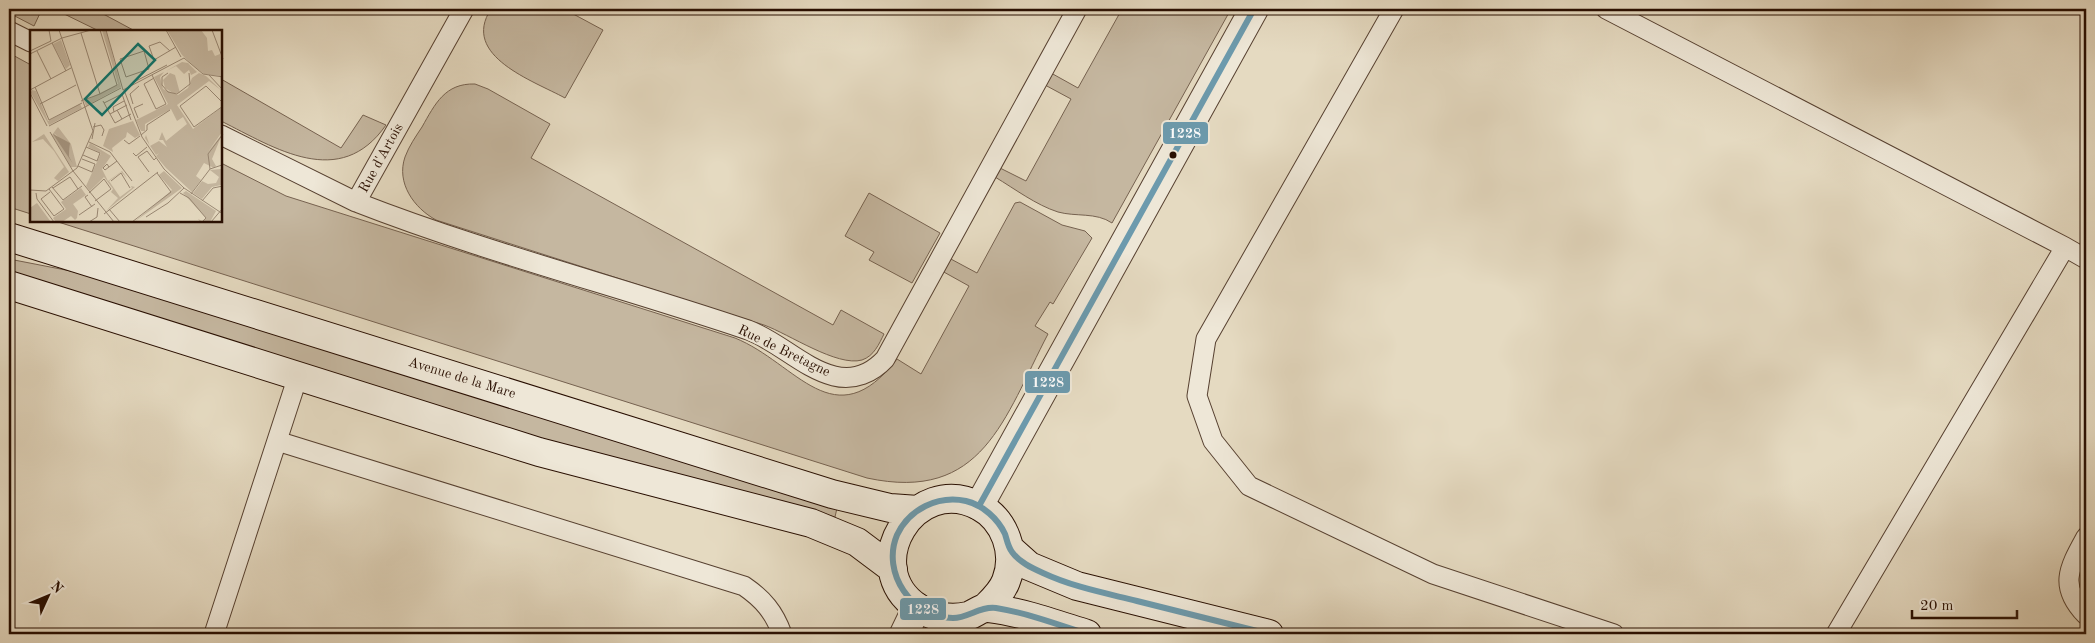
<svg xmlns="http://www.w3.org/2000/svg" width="2095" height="643" font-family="'Old Standard TT',serif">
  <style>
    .green { fill: #c5b7a0; stroke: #766250 }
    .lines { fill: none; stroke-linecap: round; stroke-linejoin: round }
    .lane-casing { stroke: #574131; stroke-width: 21 }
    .street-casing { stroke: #574131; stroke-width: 30 }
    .secondary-casing { stroke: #280e01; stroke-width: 30 }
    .lane { stroke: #eee7d7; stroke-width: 19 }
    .street { stroke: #eee7d7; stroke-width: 28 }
    .secondary { stroke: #eee7d7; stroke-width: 28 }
    .bus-1-casing { stroke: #eee7d7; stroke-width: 10 }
    .bus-1 { stroke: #6c9aad; stroke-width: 6 }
    .bus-dot { fill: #280e01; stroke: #eee7d7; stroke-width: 2 }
    .labels { text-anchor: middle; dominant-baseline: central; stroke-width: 4; stroke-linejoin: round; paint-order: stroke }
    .street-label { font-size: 14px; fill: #280e01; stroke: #eee7d7 }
    .inset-road { fill: none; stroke: #998874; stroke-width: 1 }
    .view { fill: #0f766e; fill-opacity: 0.15; stroke: #0f766e; stroke-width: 2.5 }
    .inset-edge { fill: none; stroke: #280e01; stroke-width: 2.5 }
    .line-badge { stroke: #eee7d7; stroke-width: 2 }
    .badge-label { font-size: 14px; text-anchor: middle; font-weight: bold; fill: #fff }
  </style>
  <rect width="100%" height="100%" fill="#e5dac1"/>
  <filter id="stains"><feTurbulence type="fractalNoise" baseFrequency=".004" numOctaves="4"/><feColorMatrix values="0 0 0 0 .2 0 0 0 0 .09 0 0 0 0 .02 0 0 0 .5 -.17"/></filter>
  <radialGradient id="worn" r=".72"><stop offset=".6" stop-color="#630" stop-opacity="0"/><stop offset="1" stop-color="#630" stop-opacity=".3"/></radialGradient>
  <!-- green -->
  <path class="green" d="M9,9h33l-8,17 -25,-13z
    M54,9h40l41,22h-36z
    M491,9h73l39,21 -38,68c-31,-17 -105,-42 -74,-89z
    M1122,9h109l-119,214c-16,-11 -36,-6 -54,-11 -22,-7 -43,-23 -63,-35l5,-9 26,13 45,-82 -26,-14 6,-12 27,15z
    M9,53l22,12v149l-22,-7z
    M221,79l120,69 22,-33 23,10c-46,66 -111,23 -165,-4z
    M475,84l13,5 62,35 -19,34 302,167 8,-15 43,24c-5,10 -10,22 -22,26 -25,7 -73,-26 -98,-35l-328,-105c-22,-12 -40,-37 -31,-63 4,-11 11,-21 17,-30 13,-23 23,-44 53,-43z
    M221,163l65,33 449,142c62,25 99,102 162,21l24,15 48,-88 -27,-15 7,-13 28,15 38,-70 5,-1 42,23 23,6 7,7 -39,66 -3,-2 -15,24 13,8c-44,84 -65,169 -181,144l-812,-257h166z
    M869,193l71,40 -28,50 -43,-23 5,-8 -29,-16z
    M9,259l103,20 725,229 -2,9 -77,-22 -146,-31 -603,-191z"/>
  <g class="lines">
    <defs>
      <path id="lane" d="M1394,9l-188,330 -9,57 16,45 36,45 184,88 181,60
        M1606,9l459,238 -229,387
        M9,31l22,11
        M221,135l135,67 108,-193
        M356,202c128,50 262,84 392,128 30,11 55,38 86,46 20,5 38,-3 51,-17l192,-350
        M2065,247l21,12
        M277,441l467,145c19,13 30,26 38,48
        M2086,537c-17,31 -28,49 0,78
        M214,634l84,-258"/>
      <path id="street" d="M979,506l275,-497
        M904,634l13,-27"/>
      <path id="secondary" d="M9,237l823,257 58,14 28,2
        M9,285l530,167 272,71 46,19 36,27
        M1010,549l19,17 48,20 192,48
        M985,608c8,-8 17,-16 21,-27 11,-28 -1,-61 -27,-75 -65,-34 -121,61 -62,101 14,10 34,13 51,9 7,-2 13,-9 21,-8 33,4 66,16 98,26"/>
    </defs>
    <!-- lane casing -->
    <use href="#lane" class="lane-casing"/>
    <!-- street casing -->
    <use href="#street" class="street-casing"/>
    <!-- secondary casing -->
    <use href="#secondary" class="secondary-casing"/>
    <!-- lane -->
    <use href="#lane" class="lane"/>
    <!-- street -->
    <use href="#street" class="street"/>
    <!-- secondary -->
    <use href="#secondary" class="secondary"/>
    <defs>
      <path id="bus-1" d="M979,506l275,-497
        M1087,634c-30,-10 -60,-21 -91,-26 -16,-2 -28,10 -43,10 -41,0 -72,-45 -56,-83 12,-26 41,-40 69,-34 17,4 32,18 39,33 2,6 3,13 7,18 7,10 20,16 31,21 30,14 62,20 94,28 44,11 88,22 132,33"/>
    </defs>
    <!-- bus-1 casing -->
    <use href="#bus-1" class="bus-1-casing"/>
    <!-- bus-1 -->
    <use href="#bus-1" class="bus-1"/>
  </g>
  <!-- markers -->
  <circle class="bus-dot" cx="1173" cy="155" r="4.5"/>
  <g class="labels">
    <!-- street labels -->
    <g class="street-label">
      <text transform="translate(381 158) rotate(-61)">Rue d'Artois</text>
      <text transform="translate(784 351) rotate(26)">Rue de Bretagne</text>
      <text transform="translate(462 378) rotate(17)">Avenue de la Mare</text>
    </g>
  </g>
  <!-- overview -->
  <g transform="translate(30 30)">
    <rect width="192" height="192" fill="#e5dac1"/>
    <path d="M72,0h4l15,57 -35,19 -2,-5 34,-17zM137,0h34l6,8 1,13 4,-1 3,6 5,-2v22l-16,-2 -9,-7 -13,-12zM31,10l9,25 -4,4 -13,-25zM152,32l6,1 9,9 -6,3 -2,-5 -5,4 -8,-8 -10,5zM134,42l-4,5 3,12 15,6 10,-7 4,-10 7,-5 7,3 16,15 -13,-10 -32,24 16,24 29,-22v25l-14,20 14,-18 -10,25 4,7 -2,2 -10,-5 -8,13 5,4 -9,12 -26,-24 -10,-12 3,-3 -3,2 -11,-17 1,-3 4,11 9,-5 8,6 -4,-7h-4l3,-8 4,9 21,-17 -4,-7 -6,4 -6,-12 -26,15v7h-4l-5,-11 32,-16 -14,-27zM140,43l5,2 5,18h-7l-8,-5 -2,-8zM2,60l4,1 12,30 32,-17 2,4 -33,17 -18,-32zM103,91l7,14 -5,3 -8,-6 -1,5 -14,11 1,4 -10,-6 6,-17zM28,97l13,17 6,23h-6l-19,-32zM24,103l8,8 8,2 -1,13 4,8zM14,104l25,38 -11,9 -4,-3 10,-11 -10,-16 -11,-12 -11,3zM60,113l21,13 -9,13 6,12 14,-10 5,7 -6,-6 -12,9 11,16 12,-9 -1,-2 4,1 -29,24 12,-13 -7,-6 2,-3 -9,-12 -14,14 -4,-5 15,-33 -13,-6zM191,139v16l-9,2 -10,12 -9,-6 9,-12 6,3 8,-1 3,-6 -9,-7zM134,141l18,17 -48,34 38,-32 -13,-15zM51,158l5,7 -13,9 5,7 -1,7 -2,2 -4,-4 -9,6h-6l-3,-4 13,-9 -5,-7zM156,161l30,20 -6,11h-10l-2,-3 4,2 4,-3 -23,-25zM7,173l14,19h-21v-14z" fill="#c5b7a0" fill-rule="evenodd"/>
    <path d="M23,104l17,9 -1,13 4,8z" fill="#a59580"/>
    <path class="inset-road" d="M76,0l17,60 61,-32M136,0l15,27M182,0l11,29M51,3l19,61 -19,7M22,13l14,28M0,21l21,-10 -2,-11M7,21l14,28M114,21l5,18 -23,8 -6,-18zM140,21l-10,-9 -11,4 5,14 22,-13M0,24l32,-16 29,-8M154,28l19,16 20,3M138,43l-6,4v8l6,7 9,2 13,-10 -1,-11M122,45l14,29 -10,5 -12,-25 10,-6M179,45l14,15M102,53l35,-18M5,57l14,33 33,-17M0,60l41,-22M94,60l18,47 22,32 20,19 39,26M0,63l17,33M70,64l17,-9 -17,-55M73,71l7,13 17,-9M74,73l18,-9 9,26M193,73l-17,-17 -26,20 14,21 29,-21M10,74l36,-19M103,74l-3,-10 9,-8M87,80l5,9 9,-5M84,82l-1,-5 11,-6M80,84l5,9 7,-4M108,88l-4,-10 9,-4M19,96l72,-38M63,97l8,-2 3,5 -2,6M20,102l23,39 41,51M111,105l6,-5v-5l23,-15M62,109l3,-16M94,110l5,4 11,-8M59,112l21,10 22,29M103,123l3,3 11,-9M53,125l14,6 3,-8 -14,-6M192,135l-12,4 -2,-15 15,-20M48,136l14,6 3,-8 -13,-5M79,137l-2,-3 -4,4 2,2 12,-9M119,142l-11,-15 9,-6 7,9 2,-2M81,151l10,-8 9,15M22,157l11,13 19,-14M23,158l17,-11 8,12M19,159l15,20 -10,7 -13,-17 9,-7M0,160l16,1 31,-23 16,-37 -34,-101M6,163l1,6 17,23M59,163l15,-14 7,10 -16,12M150,163l9,5 17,20 -4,4M161,164l19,-25M58,165l-3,2 7,10M172,171l11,-13 10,-2M79,179l11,13M74,184l54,-42M49,185l16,-11M116,187l22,-14 16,-15M59,192l8,-5 1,-9M102,192l39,-30 -14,-19M181,192l12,-14"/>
    <path class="view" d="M108,14l17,16 -53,55 -17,-16z"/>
    <rect width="192" height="192" class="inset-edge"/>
  </g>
  <g class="line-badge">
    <rect x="1162" y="121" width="47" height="24" rx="5" fill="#6c9aad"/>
    <rect x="1024" y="370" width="47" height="24" rx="5" fill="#6c9aad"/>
    <rect x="899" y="597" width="48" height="24" rx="5" fill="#6c9aad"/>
  </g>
  <g class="badge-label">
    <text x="1185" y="138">1228</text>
    <text x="1048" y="387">1228</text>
    <text x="923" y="614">1228</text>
  </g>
  <!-- margin -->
  <rect width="2095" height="643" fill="none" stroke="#e5dac1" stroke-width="30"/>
  <rect x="10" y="10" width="2075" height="623" fill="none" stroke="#280e01" stroke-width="2.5"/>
  <rect x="15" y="15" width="2065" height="613" fill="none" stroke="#280e01"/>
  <!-- north arrow -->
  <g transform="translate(48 596) rotate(46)" stroke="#eee7d7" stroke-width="4" paint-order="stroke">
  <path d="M0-4L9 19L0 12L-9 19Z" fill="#280e01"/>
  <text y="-8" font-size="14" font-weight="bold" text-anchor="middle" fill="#280e01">N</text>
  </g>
  <!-- scale -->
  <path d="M1912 610v8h105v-8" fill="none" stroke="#280e01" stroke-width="2.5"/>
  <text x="1920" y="610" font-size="15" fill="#280e01" stroke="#eee7d7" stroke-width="4" paint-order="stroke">20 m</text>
  <rect width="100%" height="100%" filter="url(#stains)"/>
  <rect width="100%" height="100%" fill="url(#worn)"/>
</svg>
